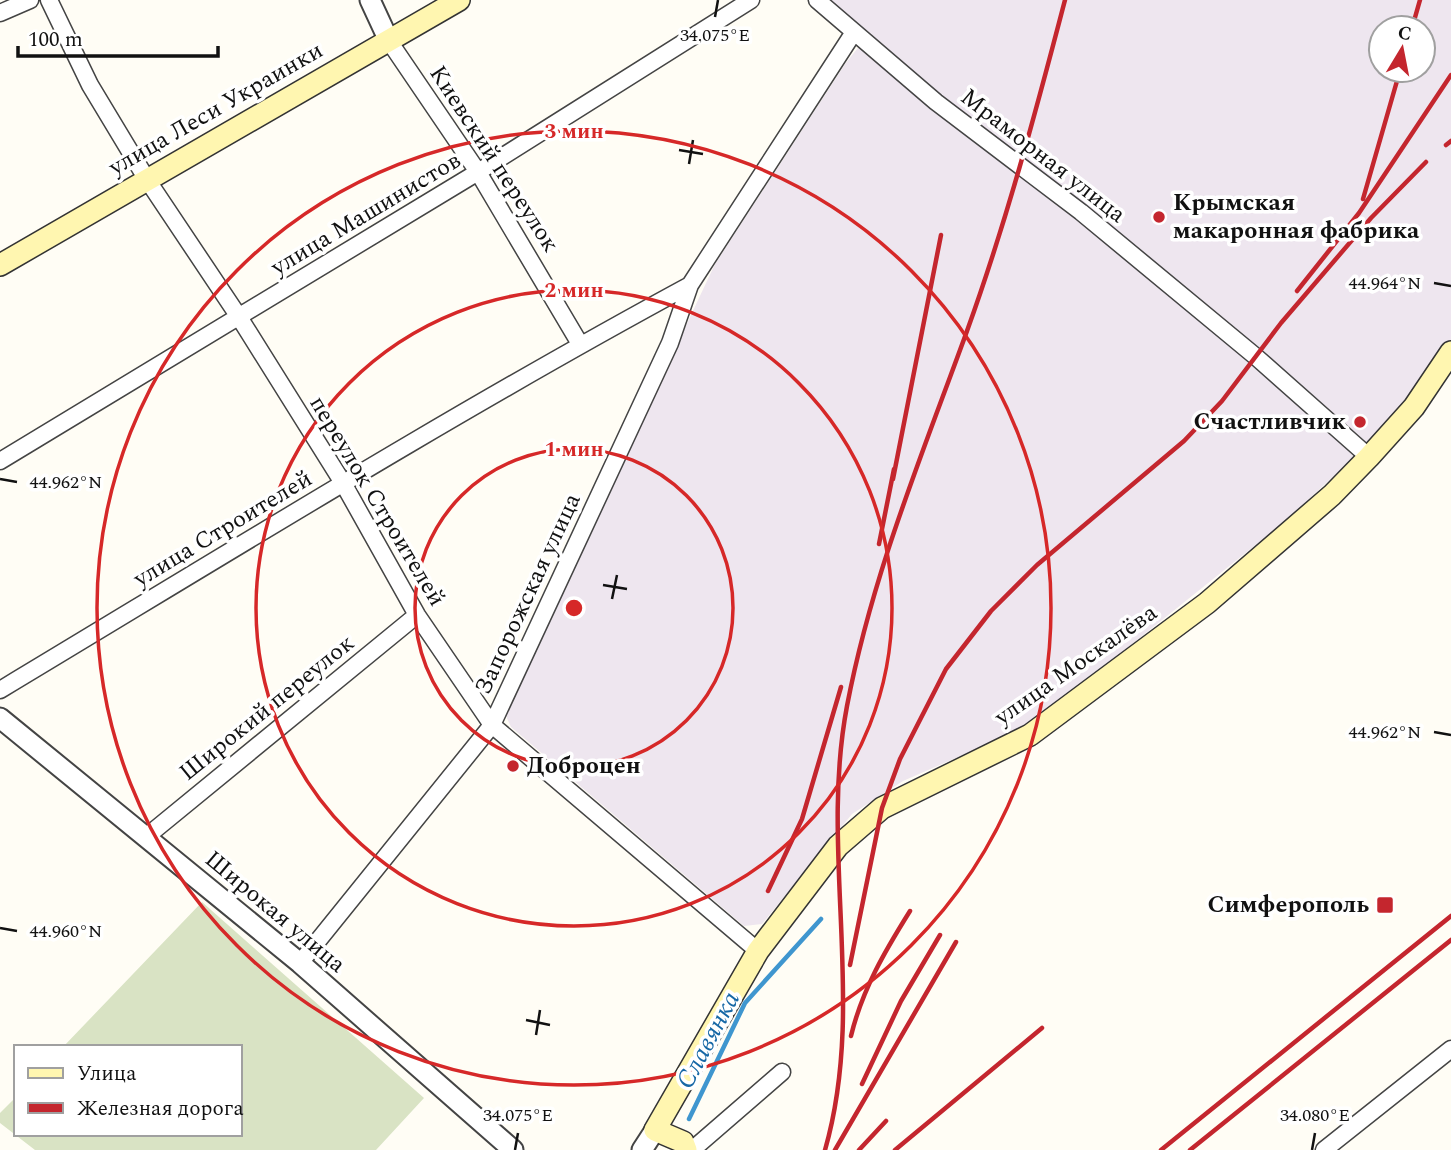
<svg xmlns="http://www.w3.org/2000/svg" width="1451" height="1150" font-family="Spectral,serif">
  <style>
    .industrial { fill: #eee6ef; fill-rule: evenodd }
    .cemetery { fill: #d9e3c4 }
    .lines { fill: none; stroke-linecap: round; stroke-linejoin: round }
    .stream { stroke: #3f96cf; stroke-width: 4.5 }
    .minor-casing { stroke: #444; stroke-width: 19 }
    .tertiary-casing { stroke: #444; stroke-width: 23 }
    .secondary-casing { stroke: #333; stroke-width: 24 }
    .minor { stroke: #fff; stroke-width: 16 }
    .tertiary { stroke: #fff; stroke-width: 19 }
    .secondary { stroke: #fff6b0; stroke-width: 21 }
    .rail { stroke: #c4262e; stroke-width: 4.5 }
    .ticks { fill: none; stroke: #111; stroke-width: 2.5 }
    .ring { fill: none; stroke: #d62828; stroke-width: 3.5 }
    .poi-dot { fill: #c4262e; stroke: #fff; stroke-width: 2.5 }
    .labels { text-anchor: middle; dominant-baseline: central; stroke-width: 7; stroke-linejoin: round; paint-order: stroke }
    .street-label { font-size: 24px; fill: #111; stroke: #fff }
    .poi-label { font-size: 24px; font-weight: bold; fill: #111; stroke: #fff; text-anchor: start }
    .water-label { font-size: 26px; font-style: italic; fill: #1768a6; stroke: #fff }
    .ticks-label { font-size: 18px; text-anchor: middle; fill: #111; stroke: #fff; stroke-width: 7; stroke-linejoin: round; paint-order: stroke }
    .centre { fill: #d62828; stroke: #fff; stroke-width: 3.5 }
    .ring-label { font-size: 21px; text-anchor: middle; font-weight: bold; fill: #d62828; stroke: #fff; stroke-width: 7; stroke-linejoin: round; paint-order: stroke }
  </style>
  <rect width="100%" height="100%" fill="#fffdf5"/>
  <!-- industrial -->
  <path class="industrial" d="M829,0h622v340l-72,94 -96,89 -187,150 -76,57 -117,51 -51,33 -90,110 -18,2 -233,-199 -7,-15 211,-448 130,-200 24,-30zM1381,28h42v42h-42z"/>
  <!-- cemetery -->
  <path class="cemetery" d="M202,902l222,196 -48,52h-341l-35,-27v-10l16,-16v37h224v-87h-177z"/>
  <g class="lines">
    <!-- stream -->
    <path class="stream" d="M689,1119l56,-116 76,-84"/>
    <defs>
      <path id="minor" d="M49,0l41,85 56,93 93,139 104,166 74,132 75,110 266,226
        M817,0l119,102 145,110 174,144 114,101
        M0,13l30,-13
        M389,41l89,131 102,172
        M0,461l478,-289 273,-172
        M0,690c228,-137 455,-278 690,-405
        M146,837l271,-222
        M300,963l192,-238 178,-382 20,-58 164,-253
        M692,1150l90,-78
        M1324,1150l127,-101"/>
      <path id="tertiary" d="M370,0l19,41
        M0,718l300,245 213,187
        M642,1150l13,-20"/>
      <path id="secondary" d="M0,265l459,-265
        M686,1150l-3,-8 -28,-12 103,-179 80,-105 44,-38 148,-73 177,-132 125,-108 37,-38 45,-50 37,-55"/>
    </defs>
    <!-- minor casing -->
    <use href="#minor" class="minor-casing"/>
    <!-- tertiary casing -->
    <use href="#tertiary" class="tertiary-casing"/>
    <!-- secondary casing -->
    <use href="#secondary" class="secondary-casing"/>
    <!-- minor -->
    <use href="#minor" class="minor"/>
    <!-- tertiary -->
    <use href="#tertiary" class="tertiary"/>
    <!-- secondary -->
    <use href="#secondary" class="secondary"/>
    <!-- rail -->
    <path class="rail" d="M1412,28l8,-28
      M1446,145l5,-4
      M1363,199l36,-125
      M1297,291l62,-78 92,-138
      M893,479l48,-244
      M879,544l15,-75
      M768,891l34,-72 39,-132
      M850,965l32,-157 18,-49 46,-90 45,-58 46,-46 147,-124 38,-40 59,-78 90,-105 55,-56
      M851,1036c11,-46 34,-85 59,-125
      M862,1084l39,-83 39,-66
      M825,1150c42,-146 -6,-297 22,-444 25,-131 75,-251 120,-375 39,-108 69,-220 98,-331
      M835,1150l121,-208
      M859,1150l27,-29
      M895,1150l147,-122
      M1161,1150l290,-234
      M1190,1150l261,-210"/>
  </g>
  <!-- ticks -->
  <path class="ticks" d="M715,17l3,-17M679,150l24,4M689,164l4,-24M1434,283l17,3M0,479l17,3M603,585l24,4M612,599l5,-24M1434,732l17,3M0,928l17,3M526,1020l24,5M536,1035l4,-25M515,1150l3,-17M1312,1150l3,-17"/>
  <!-- distance rings -->
  <g class="ring">
    <circle cx="574" cy="608" r="159"/>
    <circle cx="574" cy="608" r="318"/>
    <circle cx="574" cy="608" r="477"/>
  </g>
  <!-- markers -->
  <g class="poi-dot">
    <circle cx="1159" cy="217" r="7"/>
    <circle cx="1360" cy="422" r="7"/>
    <circle cx="513" cy="766" r="7"/>
    <rect x="1376" y="896" width="18" height="18" rx="3.5"/>
  </g>
  <g class="labels">
    <!-- street labels -->
    <g class="street-label">
      <text transform="translate(216 109) rotate(-30)">улица Леси Украинки</text>
      <text transform="translate(1043 156) rotate(38)">Мраморная улица</text>
      <text transform="translate(494 159) rotate(57)">Киевский переулок</text>
      <text transform="translate(366 214) rotate(-31)">улица Машинистов</text>
      <text transform="translate(377 501) rotate(59)">переулок Строителей</text>
      <text transform="translate(223 529) rotate(-31)">улица Строителей</text>
      <text transform="translate(528 594) rotate(-65)">Запорожская улица</text>
      <text transform="translate(1076 665) rotate(-35)">улица Москалёва</text>
      <text transform="translate(267 708) rotate(-39)">Широкий переулок</text>
      <text transform="translate(275 912) rotate(40)">Широкая улица</text>
    </g>
    <!-- poi labels -->
    <g class="poi-label">
      <text x="1173" y="203">Крымская<tspan x="1173" dy="28">макаронная фабрика</tspan></text>
      <text x="1346" y="422" text-anchor="end">Счастливчик</text>
      <text x="527" y="766">Доброцен</text>
      <text x="1369" y="905" text-anchor="end">Симферополь</text>
    </g>
    <!-- water labels -->
    <g class="water-label">
      <text transform="translate(708 1040) rotate(-62)">Славянка</text>
    </g>
  </g>
  <g class="ticks-label">
    <text x="715" y="41">34.075°E</text>
    <text x="1385" y="289">44.964°N</text>
    <text x="66" y="488">44.962°N</text>
    <text x="1385" y="738">44.962°N</text>
    <text x="66" y="937">44.960°N</text>
    <text x="518" y="1121">34.075°E</text>
    <text x="1315" y="1121">34.080°E</text>
  </g>
  <circle cx="574" cy="608" r="10" class="centre"/>
  <g class="ring-label">
    <text x="574" y="138">3 мин</text>
    <text x="574" y="297">2 мин</text>
    <text x="574" y="456">1 мин</text>
  </g>
  <!-- legend -->
  <rect x="14" y="1045" width="228" height="91" fill="#ffffff" stroke="#a0a0a0" stroke-width="2"/>
  <rect x="28" y="1068" width="35" height="10" fill="#fff6b0" stroke="#a0a0a0" stroke-width="2"/>
  <text x="77" y="1080" font-size="21" fill="#111111">Улица</text>
  <rect x="28" y="1103" width="35" height="10" fill="#c4262e" stroke="#a0a0a0" stroke-width="2"/>
  <text x="77" y="1115" font-size="21" fill="#111111">Железная дорога</text>
  <!-- north arrow -->
  <g transform="translate(1402 49) rotate(10)"><circle r="33" fill="#ffffff" stroke="#a0a0a0" stroke-width="2"/>
  <path d="M0-5L12 26L0 18L-12 26Z" fill="#c4262e"/>
  <text y="-10" font-size="19" font-weight="bold" text-anchor="middle" fill="#111111">С</text>
  </g>
  <!-- scale -->
  <path d="M18 46v10h200v-10" fill="none" stroke="#111111" stroke-width="3.5"/>
  <text x="28" y="46" font-size="21" fill="#111111" stroke="#ffffff" stroke-width="5" paint-order="stroke">100 m</text>
</svg>
